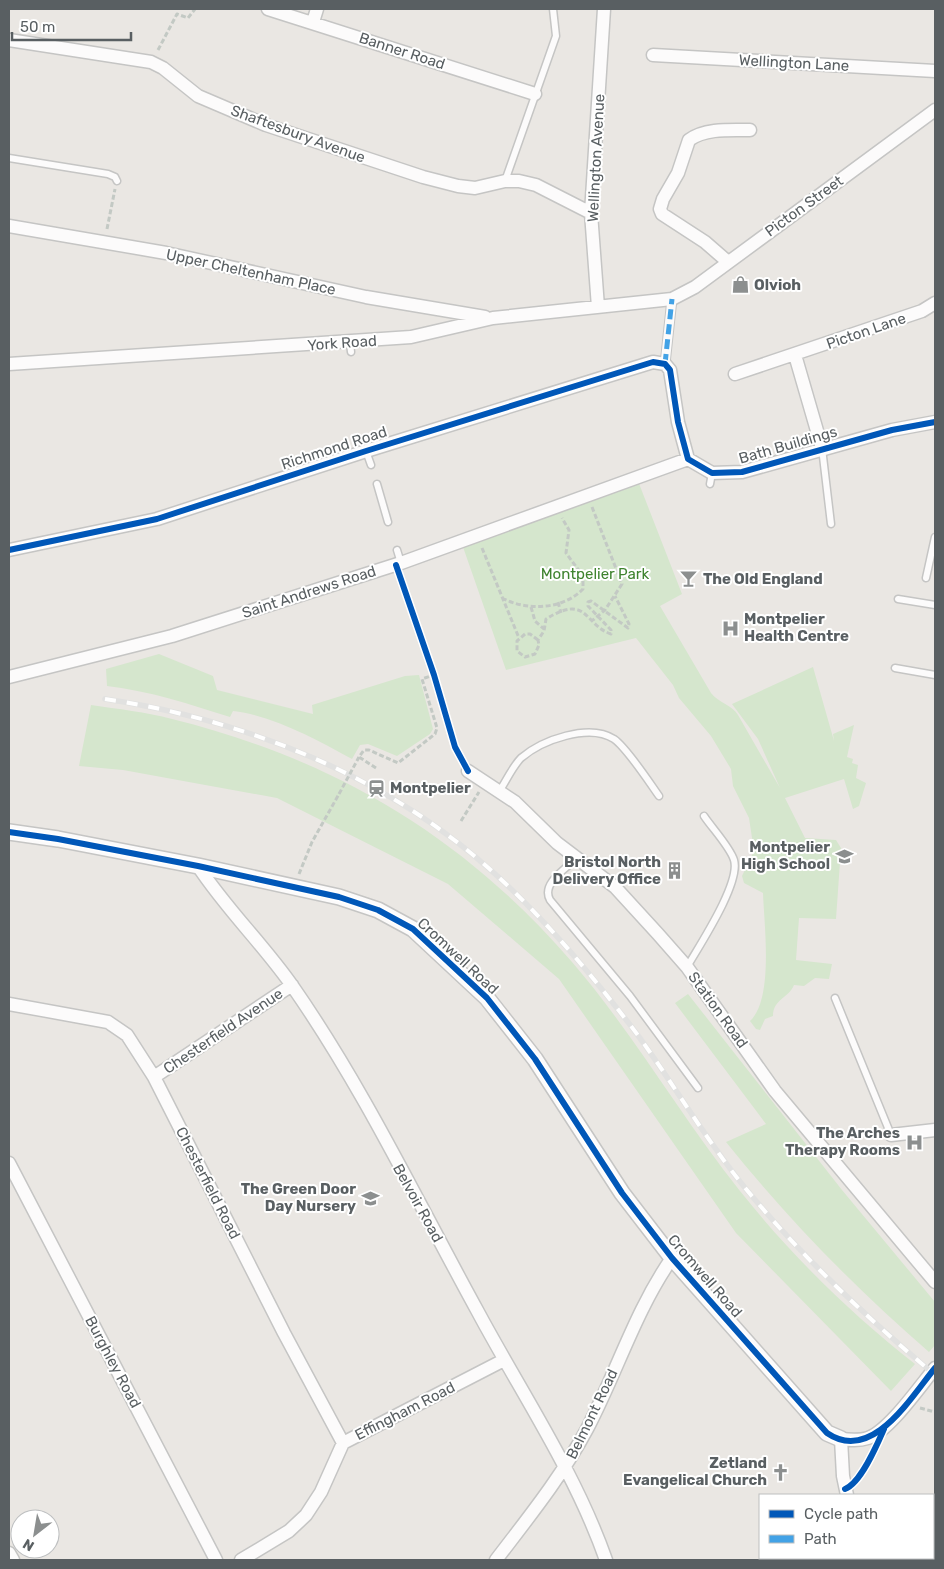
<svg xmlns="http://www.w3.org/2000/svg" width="944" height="1569" font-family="Rubik,sans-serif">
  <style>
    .green { fill: #d5e6cd }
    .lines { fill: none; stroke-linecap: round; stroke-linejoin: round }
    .service-casing { stroke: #c5c5c4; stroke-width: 9 }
    .pedestrian-casing { stroke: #c5c5c4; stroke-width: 11 }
    .minor-casing { stroke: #c5c5c4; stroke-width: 15 }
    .tertiary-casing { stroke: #c5c5c4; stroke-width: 18 }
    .path { stroke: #c3c9c4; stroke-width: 3; stroke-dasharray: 5 2.5; stroke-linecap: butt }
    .service { stroke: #fcfbfb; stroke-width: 6 }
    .pedestrian { stroke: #fcfbfb; stroke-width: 9 }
    .minor { stroke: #fcfbfb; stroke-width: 12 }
    .tertiary { stroke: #fcfbfb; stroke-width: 15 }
    .rail-casing { stroke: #e1e1e0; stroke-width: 5.5 }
    .rail { stroke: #fff; stroke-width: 4; stroke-dasharray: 11; stroke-linecap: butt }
    .path-bridge { stroke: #c3c9c4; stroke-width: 3; stroke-dasharray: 5 2.5; stroke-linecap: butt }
    .quiet { stroke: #42a2e6; stroke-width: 5; stroke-dasharray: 10 5; stroke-linecap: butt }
    .cycleway-casing { stroke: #fff; stroke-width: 9 }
    .cycleway { stroke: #0057b8; stroke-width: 6 }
    .labels { text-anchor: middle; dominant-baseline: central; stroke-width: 4; stroke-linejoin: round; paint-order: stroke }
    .street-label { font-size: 15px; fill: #595f62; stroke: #fff }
    .poi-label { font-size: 15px; font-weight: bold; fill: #595f62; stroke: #fff; text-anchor: end }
    .park-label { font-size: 15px; fill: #3f832f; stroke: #fff }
  </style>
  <rect width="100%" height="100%" fill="#eae7e3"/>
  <!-- green -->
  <path class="green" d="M638,481l44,113 -22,12 51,87c8,10 21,12 27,22l42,73 -22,-49 -26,-35 81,-37 21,74 -1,-7 21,-9 -7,32 6,2 -1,4 6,2 -2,13 10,5 -7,23 -6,3 -9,-30 -59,19 20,40 31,2 5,8 -5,71 -37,-1 -3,42 36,4 -3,15 -14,-1 -11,8 -10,-1c-5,13 -21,14 -21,31l-8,3 -5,11 -4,-1 -6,-8c24,-22 14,-97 13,-128l-19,-10 -2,-7 12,-25 -5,-33 -16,-32 -2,-17 -20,-33 -32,-38 -6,-13 -37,-47 -130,32 -43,-123z
    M159,654l54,22 4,14 96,24 -1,-9 93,-29 14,-1 14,54 -3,5 -33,22 -29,-12 -8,1 -8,14c-37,-20 -78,-43 -119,-48l-3,6c-41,-13 -80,-26 -123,-31l-1,-17z
    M91,705c27,4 55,7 81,14 162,40 291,117 400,243 62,72 109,155 168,229 51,64 110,122 175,173l-24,27 -155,-158 -177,-254 -111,-95 -171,-86 -154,-28 -44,-4z
    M688,994l154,196 93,112v43l-6,7c-74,-64 -142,-134 -203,-210l40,-18 -91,-121z"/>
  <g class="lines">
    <defs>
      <path id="service" d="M9,158l99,16 7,3 2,4
        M505,181l51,-145 -3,-27
        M350,343l1,9
        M822,448l9,76
        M366,451l5,14
        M377,484l11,38
        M710,484l2,-11
        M397,550l4,13
        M926,578l9,-41
        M898,599l37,6
        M895,668l40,7
        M500,790c6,-9 13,-24 21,-32 21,-18 68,-35 93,-19 13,9 35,43 45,57
        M576,859c-11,10 -35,25 -26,41l80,96 68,92
        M687,967c12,-21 54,-84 47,-107 -4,-13 -22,-32 -30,-44
        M835,998l56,137"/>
      <path id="pedestrian" d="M665,364l7,-65"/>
      <path id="minor" d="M268,9l267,85
        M313,22l4,-13
        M9,40l142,22 12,6 35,28 68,29 157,52 35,9 17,2 30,-7h14l17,4 55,28
        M653,55l282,16
        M9,226l157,27 200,44 119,20
        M728,262l-23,-20 -43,-28 -2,-5 3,-10 15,-26 11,-33c16,-12 42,-10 61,-10
        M598,307l-7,-94 13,-204
        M795,355l27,93
        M9,364l402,-27 82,-19 179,-19 23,-12 240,-177
        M735,374l187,-63 13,-8
        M9,550l148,-31 209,-68 287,-89 12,2 5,6 8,52 10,37 24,14 30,-1 150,-42 43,-8
        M9,677l163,-41 229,-73 287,-104
        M468,771l47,31 42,41 58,44 43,47 29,33 88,124 160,191
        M198,866c28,43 66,79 95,121 71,102 125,216 185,325 44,82 97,160 128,248
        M9,1004l99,18 19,13 27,42 130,256 59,110
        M154,1077l138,-92
        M891,1135l44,-5
        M9,1163l207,397
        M847,1495l-4,-19 -2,-37c9,1 18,2 27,-1 21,-7 52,-52 67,-70
        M9,1553l4,7
        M865,1558l1,2
        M241,1560l48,-29 17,-16 15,-23 22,-49 161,-83
        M496,1560c32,-42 66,-84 91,-131 30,-57 48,-118 85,-171
        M795,1560l1,-2"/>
      <path id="tertiary" d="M9,832l49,7 140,27 141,31 39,13 35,19 74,69 48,61 87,134 50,65 155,175 14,6"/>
    </defs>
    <!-- service casing -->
    <use href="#service" class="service-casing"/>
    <!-- pedestrian casing -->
    <use href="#pedestrian" class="pedestrian-casing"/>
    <!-- minor casing -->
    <use href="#minor" class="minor-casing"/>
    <!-- tertiary casing -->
    <use href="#tertiary" class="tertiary-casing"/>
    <!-- path -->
    <path class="path" d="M158,50l19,-36 11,4 7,-9
      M107,229l8,-40
      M592,507l30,77 -17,26 -12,10
      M482,548l37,90
      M400,577l34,98 21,72 7,13
      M502,598c24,13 61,12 81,-9v-13l-17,-23 3,-23 -7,-12
      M558,602l3,11
      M531,607l4,14 9,8
      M538,640l-8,-6h-5l-8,7v10l8,6 10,-3 4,-9 -1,-5 6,-9 2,-12c42,-26 38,6 65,15v-4l-23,-24v-4l3,-1 37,27 1,-4 -14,-28
      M376,768l-17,-11 5,-7h5l29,13 37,-29 2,-6 -15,-49 12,-4
      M461,821l18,-29
      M299,874l13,-32 27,-48
      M920,1408l15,4"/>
    <!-- service -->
    <use href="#service" class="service"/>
    <!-- pedestrian -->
    <use href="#pedestrian" class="pedestrian"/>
    <!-- minor -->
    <use href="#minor" class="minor"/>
    <!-- tertiary -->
    <use href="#tertiary" class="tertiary"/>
    <defs>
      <path id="rail" d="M105,699c141,21 282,77 389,174 51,46 95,99 137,153 40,53 73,112 115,163 57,69 121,129 189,186"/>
    </defs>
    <!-- rail casing -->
    <use href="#rail" class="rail-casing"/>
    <!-- rail -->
    <use href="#rail" class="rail"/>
    <!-- path-bridge -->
    <path class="path-bridge" d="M339,794l20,-37"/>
    <!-- quiet -->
    <path class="quiet" d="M665,364l7,-65"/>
    <defs>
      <path id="cycleway" d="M9,550l148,-31 209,-68 287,-89 12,2 5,6 8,52 10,37 24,14 30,-1 150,-42 43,-8
        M396,565l38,110 21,72 13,24
        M9,832l49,7 140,27 141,31 39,13 35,19 74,69 48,61 87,134 50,65 155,175c45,31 84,-36 108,-65
        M845,1489c16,-6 32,-44 39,-60"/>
    </defs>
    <!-- cycleway casing -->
    <use href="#cycleway" class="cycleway-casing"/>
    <!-- cycleway -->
    <use href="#cycleway" class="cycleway"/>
  </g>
  <!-- icons -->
  <defs>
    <symbol id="shop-bare" viewBox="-9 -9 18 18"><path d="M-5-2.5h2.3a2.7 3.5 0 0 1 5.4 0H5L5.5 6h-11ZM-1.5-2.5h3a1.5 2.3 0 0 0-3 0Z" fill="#8c8f8f" stroke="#fff" stroke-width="2.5" paint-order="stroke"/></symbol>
    <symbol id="bar-bare" viewBox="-9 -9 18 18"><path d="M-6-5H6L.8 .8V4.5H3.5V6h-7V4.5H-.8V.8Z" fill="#8c8f8f" stroke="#fff" stroke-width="2.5" paint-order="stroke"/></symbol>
    <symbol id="hospital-bare" viewBox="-9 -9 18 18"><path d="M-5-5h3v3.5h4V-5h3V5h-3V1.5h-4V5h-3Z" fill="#8c8f8f" stroke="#fff" stroke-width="2.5" paint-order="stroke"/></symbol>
    <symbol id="station-bare" viewBox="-9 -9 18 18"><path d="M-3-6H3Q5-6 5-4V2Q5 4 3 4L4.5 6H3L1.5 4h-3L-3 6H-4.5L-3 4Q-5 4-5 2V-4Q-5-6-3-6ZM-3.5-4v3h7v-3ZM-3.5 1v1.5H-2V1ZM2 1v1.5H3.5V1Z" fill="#8c8f8f" stroke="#fff" stroke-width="2.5" paint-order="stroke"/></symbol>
    <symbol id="school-bare" viewBox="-9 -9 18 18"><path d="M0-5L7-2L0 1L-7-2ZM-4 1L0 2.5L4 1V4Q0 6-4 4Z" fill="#8c8f8f" stroke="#fff" stroke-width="2.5" paint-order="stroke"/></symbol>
    <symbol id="building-bare" viewBox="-9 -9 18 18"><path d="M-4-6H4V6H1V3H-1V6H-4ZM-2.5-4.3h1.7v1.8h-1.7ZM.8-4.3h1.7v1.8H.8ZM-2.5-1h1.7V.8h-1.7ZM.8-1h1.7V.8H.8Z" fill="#8c8f8f" stroke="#fff" stroke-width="2.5" paint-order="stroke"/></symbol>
    <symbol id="church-bare" viewBox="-9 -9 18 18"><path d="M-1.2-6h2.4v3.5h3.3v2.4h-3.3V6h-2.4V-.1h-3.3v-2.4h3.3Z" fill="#8c8f8f" stroke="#fff" stroke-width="2.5" paint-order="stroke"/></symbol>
  </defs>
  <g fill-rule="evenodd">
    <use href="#shop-bare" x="728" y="272" width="25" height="25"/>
    <use href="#bar-bare" x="676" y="566" width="25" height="25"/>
    <use href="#hospital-bare" x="718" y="616" width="25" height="25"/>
    <use href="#station-bare" x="364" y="776" width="25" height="25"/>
    <use href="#school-bare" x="832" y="844" width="25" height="25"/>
    <use href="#building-bare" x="662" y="858" width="25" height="25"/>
    <use href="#hospital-bare" x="902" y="1130" width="25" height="25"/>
    <use href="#school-bare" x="358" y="1186" width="25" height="25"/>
    <use href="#church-bare" x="768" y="1460" width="25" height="25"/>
  </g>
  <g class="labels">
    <!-- street labels -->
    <g class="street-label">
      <text transform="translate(402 51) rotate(18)">Banner Road</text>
      <text transform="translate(794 63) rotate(3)">Wellington Lane</text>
      <text transform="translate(298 134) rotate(20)">Shaftesbury Avenue</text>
      <text transform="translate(596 158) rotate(-87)">Wellington Avenue</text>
      <text transform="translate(804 206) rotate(-36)">Picton Street</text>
      <text transform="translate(251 272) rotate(12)">Upper Cheltenham Place</text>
      <text transform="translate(866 331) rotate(-19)">Picton Lane</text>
      <text transform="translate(342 343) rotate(-4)">York Road</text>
      <text transform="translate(788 445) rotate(-16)">Bath Buildings</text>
      <text transform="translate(334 448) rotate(-18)">Richmond Road</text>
      <text transform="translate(309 592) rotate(-18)">Saint Andrews Road</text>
      <text transform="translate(458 956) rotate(43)">Cromwell Road</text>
      <text transform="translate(718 1010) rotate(54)">Station Road</text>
      <text transform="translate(223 1031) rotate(-34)">Chesterfield Avenue</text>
      <text transform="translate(208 1183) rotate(63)">Chesterfield Road</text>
      <text transform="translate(418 1203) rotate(61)">Belvoir Road</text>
      <text transform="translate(705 1276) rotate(49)">Cromwell Road</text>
      <text transform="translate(113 1362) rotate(62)">Burghley Road</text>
      <text transform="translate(405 1411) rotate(-27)">Effingham Road</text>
      <text transform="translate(592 1414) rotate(-64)">Belmont Road</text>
    </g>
    <!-- poi labels -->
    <g class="poi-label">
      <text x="754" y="285" text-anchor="start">Olvioh</text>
      <text x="703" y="579" text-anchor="start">The Old England</text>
      <text x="744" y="619" text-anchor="start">Montpelier<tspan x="744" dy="17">Health Centre</tspan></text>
      <text x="390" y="788" text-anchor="start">Montpelier</text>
      <text x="830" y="847">Montpelier<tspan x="830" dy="17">High School</tspan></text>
      <text x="661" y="862">Bristol North<tspan x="661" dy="17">Delivery Office</tspan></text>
      <text x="900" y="1133">The Arches<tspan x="900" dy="17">Therapy Rooms</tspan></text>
      <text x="356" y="1189">The Green Door<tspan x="356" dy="17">Day Nursery</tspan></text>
      <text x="767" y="1463">Zetland<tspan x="767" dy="17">Evangelical Church</tspan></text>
    </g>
    <!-- park labels -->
    <g class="park-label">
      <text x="595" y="574">Montpelier Park</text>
    </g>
  </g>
  <!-- border -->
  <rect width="944" height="1569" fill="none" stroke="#595f62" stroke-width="20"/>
  <!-- legend -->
  <rect x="759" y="1494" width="175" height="65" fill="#ffffff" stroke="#bdbfc0"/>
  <rect x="769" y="1510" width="25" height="8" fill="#0057b8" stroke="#bdbfc0"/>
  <text x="804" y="1519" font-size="15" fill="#595f62">Cycle path</text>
  <rect x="769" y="1535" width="25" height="8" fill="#42a2e6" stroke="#bdbfc0"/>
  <text x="804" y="1544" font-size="15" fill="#595f62">Path</text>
  <!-- north arrow -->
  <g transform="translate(35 1534) rotate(211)"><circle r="24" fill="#ffffff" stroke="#bdbfc0"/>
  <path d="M0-4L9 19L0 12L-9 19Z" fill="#8c8f8f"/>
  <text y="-8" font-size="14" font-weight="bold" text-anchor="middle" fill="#595f62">N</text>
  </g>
  <!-- scale -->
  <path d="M12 32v8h119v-8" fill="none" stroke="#595f62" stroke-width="2.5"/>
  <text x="20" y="32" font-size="15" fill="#595f62" stroke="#ffffff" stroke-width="4" paint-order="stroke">50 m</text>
</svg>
